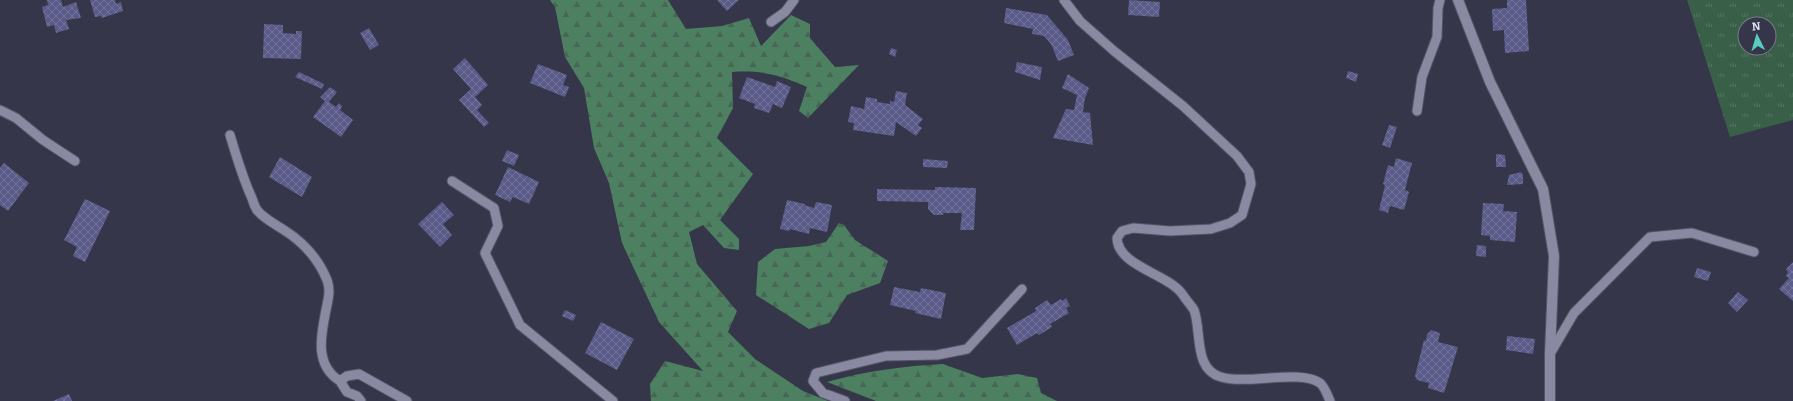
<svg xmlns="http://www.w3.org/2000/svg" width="1793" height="401" font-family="Bitter,serif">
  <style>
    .grass { fill: url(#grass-tufts); fill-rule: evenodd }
    .forest { fill: url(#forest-firs) }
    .building { fill: url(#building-cross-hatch) }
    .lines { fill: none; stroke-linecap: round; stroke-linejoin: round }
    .service-casing { stroke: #545465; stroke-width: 11 }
    .minor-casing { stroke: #545465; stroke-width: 12 }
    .service { stroke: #8989a1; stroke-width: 9 }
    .minor { stroke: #8989a1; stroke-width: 10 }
  </style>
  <defs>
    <pattern id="grass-tufts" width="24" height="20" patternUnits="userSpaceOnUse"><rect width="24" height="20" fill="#395f48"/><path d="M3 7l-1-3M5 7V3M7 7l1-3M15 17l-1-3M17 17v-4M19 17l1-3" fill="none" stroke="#557663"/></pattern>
    <pattern id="forest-firs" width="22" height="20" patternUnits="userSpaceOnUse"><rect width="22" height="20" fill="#4c8060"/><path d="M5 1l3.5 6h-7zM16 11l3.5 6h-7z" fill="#486555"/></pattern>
    <pattern id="building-cross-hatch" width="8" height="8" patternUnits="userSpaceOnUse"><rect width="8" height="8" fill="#5b5b8a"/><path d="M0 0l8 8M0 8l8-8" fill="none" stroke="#72729b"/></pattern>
  </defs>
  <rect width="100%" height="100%" fill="#353649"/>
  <!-- grass -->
  <path class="grass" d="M1687,0h106v120l-63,17zM1745,24h24v24h-24z"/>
  <!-- forest -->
  <path class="forest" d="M550,0h118l18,29 36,-3 27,-8 12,28 30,-31 19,9v14l25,29 24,-2 -51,53 -9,-7 8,-24c-27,-12 -45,-17 -75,-15l1,36 -16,30 36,36 -33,46 19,19v11l-15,-2 -21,-23 -14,7 8,32 40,47 -9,21 27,27 48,32 25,10h-177l-1,-17 15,-23 38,10 -44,-49 -37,-79 -13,-60 -15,-35 -10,-60 -19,-31 -10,-50z
    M839,223l5,2 11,15 33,21 -8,22 -33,12 -18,28 -20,6 -53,-34 2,-33 17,-13 34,-3 17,-4z
    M943,364l39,14 36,-4 19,4 4,15 16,8h-181l-49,-19c38,-11 77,-16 116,-18z"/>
  <!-- building -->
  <path class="building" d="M47,0h14l2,7 13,-5 5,16 -15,2 3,9 -13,4 -2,-8 -7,2 -5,-20 6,-2z
    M90,0h25l1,4 5,-2 2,9 -21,7 -1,-2 -6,1z
    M717,0h22l-12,11z
    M1129,0l31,2 -1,15 -31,-2z
    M1507,0h19l3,51 -24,2 -1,-23 -11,1 -1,-22 15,-1z
    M1006,8l41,7 21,25 6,15 -16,6 -7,-17 -7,-8 -12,-2 1,-5 -29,-6z
    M264,24l19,1v8l13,1v-3h6l-1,28 -38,-1z
    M369,28l10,17 -9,5 -10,-17z
    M891,48l6,2 -2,7 -6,-3z
    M465,58l23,27 -13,12 7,8 -5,5 12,13 -5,4 -25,-27 12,-11 -18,-20z
    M1017,62l25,5 -2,13 -25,-8z
    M538,64l29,11 -4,10 6,2 -4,10 -35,-14z
    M1348,71l10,3 -2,8 -10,-4z
    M299,72l25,12 -2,5 -27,-12z
    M1068,74l21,14 -4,10 -2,14 7,1 3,32 -40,-7 13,-29 8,1 3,-15 -15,-7z
    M747,77l28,10 2,-6 14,6 -9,21 -9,-4 -4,9 -15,-5 1,-4 -16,-6z
    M330,87l7,5 -8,10 7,5 3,-4 3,3 -2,4 13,10 -12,17 -28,-20 12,-16 -5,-4z
    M896,91l11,2 -2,12 18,14 -5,6 4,3 -6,8 -20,-14 -2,14 -41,-6 1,-7 -6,-1 3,-16 13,3 2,-12 11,2v3l13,2v-3l4,1z
    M1389,125l8,2 -7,21 -8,-3z
    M507,150l12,5 -5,11 -12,-5z
    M1496,154l9,1 1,12h-10z
    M280,157l32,20 -10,20 -33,-20z
    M1396,158l16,5 -7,27 4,2 -5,18 -14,-4 -2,7 -9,-3 6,-25 -2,-1 5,-19 6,2z
    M923,159l25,2 -1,7 -24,-1z
    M4,163l25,20 -21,28 -8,-6v-37z
    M508,167l31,15 -10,22 -16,-7 -3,5 -15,-7z
    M1521,172l2,3v9l-16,1 2,-10z
    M935,187l41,1 -2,42h-14l2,-17h-19v2h-9l-6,-6v-7l-51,-1v-12l58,1z
    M85,199l25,12 -25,51 -12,-6 4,-9 -13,-7z
    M787,200l18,4 -1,1 10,3 2,-6 16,3 -5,27 -17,-4 -1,6 -19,-5 -1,2 -9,-2z
    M442,202l12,13 -11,9 9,11 -12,12 -22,-23z
    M1483,203l21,1 -1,7 14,1 -2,30 -25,-2v-4l-9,-1z
    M1477,245l9,1v11l-10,-1z
    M1793,262v39l-14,-12 10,-11 -3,-2 2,-4 -2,-3z
    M1697,268l14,4 -3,9 -14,-4z
    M894,287l26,5 1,-4 25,5 -5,26 -26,-6 1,-2 -26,-6z
    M1738,292l10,8 -11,12 -9,-9z
    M1066,298l4,8 -4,2 3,5 -19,11 2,3 -13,8 -2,-2 -20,12 -10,-17 29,-17 -1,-3 12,-8 4,5 10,-6 1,2z
    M565,310l11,5 -3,6 -11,-5z
    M601,322l33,17 -17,31 -32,-17z
    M1431,330l9,3 -2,9 20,5 -14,46 -16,-5 1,-5 -12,-3 -2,-4 9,-36 2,1 1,-7z
    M1507,336l28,3 -2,15 -27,-4z
    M69,394l3,7h-19z"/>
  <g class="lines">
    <defs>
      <path id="service" d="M1064,0l16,21 34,30 69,55 54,50 12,16 2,12 -9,31 -12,8 -19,6 -41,2 -37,-3 -11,3 -5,7c1,29 51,35 66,57 3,5 8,10 11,15 8,21 -1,59 27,67 27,8 78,-8 99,6 4,3 8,13 10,18
        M771,22l14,-10 9,-12
        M0,110l16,8 27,22 32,21
        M1417,111l5,-34 15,-40 1,-29 2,-8
        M230,135c6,20 12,41 21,61 2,4 3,10 6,14 6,8 18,14 27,20 19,12 34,28 43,50 4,10 1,20 -1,30 -5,25 -12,55 14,71
        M452,181l42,27 4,18 -13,27 35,72 93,76
        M1550,354l24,-41 76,-76 42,-4 62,19
        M361,401l-4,-5 -10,-4 -7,-11 7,-5 12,-2 48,27
        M845,401l-22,-8 -10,-12 3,-8 70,-17 51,-1 30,-6 55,-60"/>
      <path id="minor" d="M1458,0l32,82 53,107 11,67 -4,98v47"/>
    </defs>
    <!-- service casing -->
    <use href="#service" class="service-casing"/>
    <!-- minor casing -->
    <use href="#minor" class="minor-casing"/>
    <!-- service -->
    <use href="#service" class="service"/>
    <!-- minor -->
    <use href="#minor" class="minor"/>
  </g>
  <!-- north arrow -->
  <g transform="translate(1757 36) rotate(355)"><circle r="19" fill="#353649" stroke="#7a7b8c"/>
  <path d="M0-3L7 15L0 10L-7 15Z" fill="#58cec0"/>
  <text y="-6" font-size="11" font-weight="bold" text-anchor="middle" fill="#e2e3f0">N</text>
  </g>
</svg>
